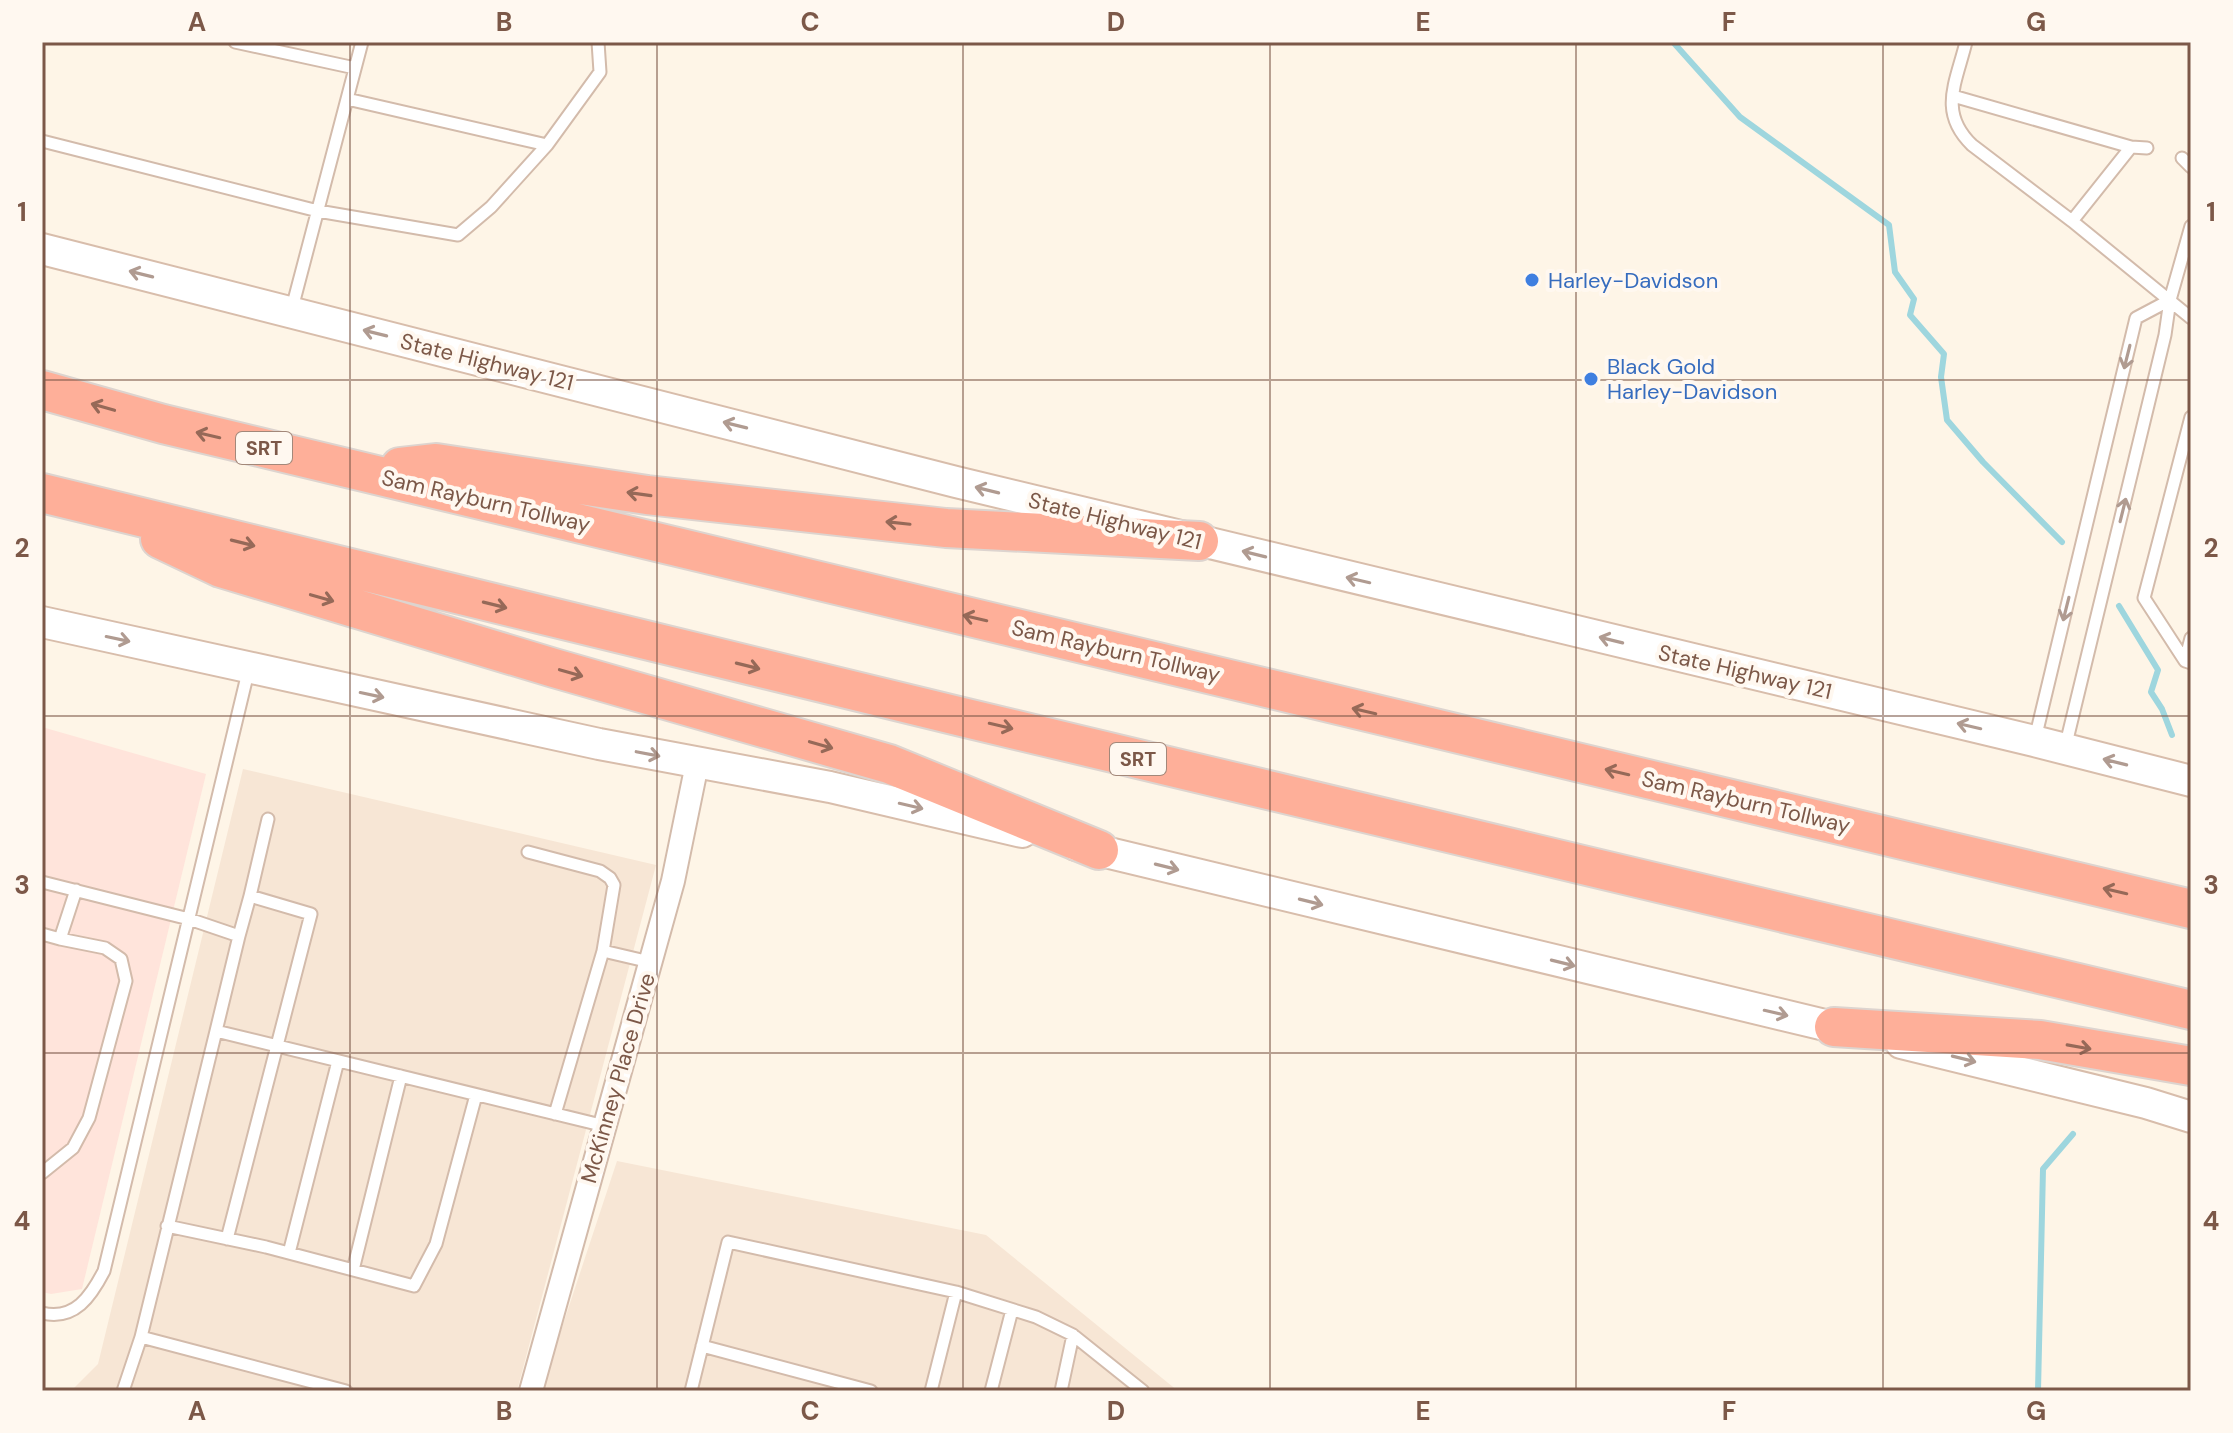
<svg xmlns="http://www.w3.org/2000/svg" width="2233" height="1433" font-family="'DM Sans',sans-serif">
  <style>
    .residential { fill: #f7e6d5 }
    .commercial { fill: #ffe4db }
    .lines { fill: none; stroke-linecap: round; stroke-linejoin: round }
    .stream { stroke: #9ed6de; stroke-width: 6 }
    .lane-casing { stroke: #d3bbab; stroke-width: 15 }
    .street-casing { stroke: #d3bbab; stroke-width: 26 }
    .secondary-casing { stroke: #d8bdab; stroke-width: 34 }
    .highway-casing { stroke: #ddd4cf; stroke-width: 42 }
    .lane { stroke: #fff; stroke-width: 11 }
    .street { stroke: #fff; stroke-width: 22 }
    .secondary { stroke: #fff; stroke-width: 30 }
    .highway { stroke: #feaf99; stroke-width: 38 }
    .oneway { stroke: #b09b91 }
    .oneway2 { stroke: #966958 }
    .grid { fill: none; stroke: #7c5848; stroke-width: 2; stroke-opacity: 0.55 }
    .shop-dot { fill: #3f7fe0; stroke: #fff8f0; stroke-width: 3 }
    .labels { text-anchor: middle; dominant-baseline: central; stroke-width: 8; stroke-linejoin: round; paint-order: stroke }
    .shield { fill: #fff8f0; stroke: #a3887a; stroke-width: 2 }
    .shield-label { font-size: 20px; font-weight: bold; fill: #7c5848 }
    .shop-label { font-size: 22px; fill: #366cbe; stroke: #fff8f0; text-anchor: start }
    .street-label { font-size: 22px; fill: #7c5848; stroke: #fff8f0 }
    .neatline { fill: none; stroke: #7c5848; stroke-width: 3 }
    .grid-label { font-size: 26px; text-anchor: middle; font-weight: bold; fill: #7c5848 }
  </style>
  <rect width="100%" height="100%" fill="#fef5e7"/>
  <!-- residential -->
  <path class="residential" d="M243,769l413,96 -139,526h-446l27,-27z
    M617,1161l369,74 192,156h-637z"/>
  <!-- commercial -->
  <path class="commercial" d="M42,727l164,47 -124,515 -31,5 -9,-2z"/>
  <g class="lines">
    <!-- stream -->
    <path class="stream" d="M1673,42l67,75 149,108 6,47 19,27 -4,16 34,39 -3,23 6,43 36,42 79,80
      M2119,606l39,64 -7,22 11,17 10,26
      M2038,1391l5,-222 30,-35"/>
    <defs>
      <path id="lane" d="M235,42l120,26
        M1966,42c-10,41 -28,70 6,103l100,76 119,97
        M1953,96l178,51 16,1
        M347,99l200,46
        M42,141l276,70 140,24 33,-28 56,-62 53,-73 -2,-30
        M2182,158l9,9
        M2072,221l59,-74
        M291,312l71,-270
        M2191,417l-47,181 41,63 6,2
        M2185,661l6,-23
        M2035,739l101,-421 34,-18
        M2065,748l100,-413 5,-35 21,-74
        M528,852l72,19 10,7 4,7 -11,66
        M42,882l147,37 50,17 -23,95
        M250,896l18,-77
        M42,934l18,5 16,-49
        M555,1114l48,-163 47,11
        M42,1173l31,-25 16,-30 37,-137 -5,-22 -16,-11 -45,-9
        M167,1226l99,21 148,39 22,-42 40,-149
        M227,1239l84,-325 -61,-18 -11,40
        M289,1253l49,-192
        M353,1270l48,-194
        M42,1313c33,8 49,-17 62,-42l145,-603
        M702,1346l169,45
        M123,1391l18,-54
        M346,1391l-205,-54 75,-306 389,95
        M691,1391l37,-149 228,50 80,25 37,18 70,56
        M931,1391l25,-99
        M991,1391l21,-81
        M1061,1391l12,-56"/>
      <path id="street" d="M531,1391l142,-510 24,-117"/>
      <path id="secondary" d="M42,249l914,233 1078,259 157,40
        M42,622l557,122 231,43 192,45
        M1076,845l778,187
        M1901,1043l245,60 45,14"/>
      <path id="highway" d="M42,390l121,34 2028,485
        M400,467l36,-4 211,32 299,33 253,13
        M42,493l920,224 1229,293
        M160,539l61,29 333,100 335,96 210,86
        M1834,1027l206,13 151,26"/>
    </defs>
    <!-- lane casing -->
    <use href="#lane" class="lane-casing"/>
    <!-- street casing -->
    <use href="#street" class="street-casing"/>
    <!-- secondary casing -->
    <use href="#secondary" class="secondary-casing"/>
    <!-- highway casing -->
    <use href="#highway" class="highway-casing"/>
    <!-- lane -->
    <use href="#lane" class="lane"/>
    <!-- street -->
    <use href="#street" class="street"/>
    <!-- secondary -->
    <use href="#secondary" class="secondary"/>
    <!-- highway -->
    <use href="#highway" class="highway"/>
  </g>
  <!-- one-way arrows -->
  <defs><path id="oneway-shaft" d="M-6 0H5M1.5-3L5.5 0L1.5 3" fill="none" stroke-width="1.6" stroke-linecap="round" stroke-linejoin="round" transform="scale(2)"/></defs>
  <g class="oneway">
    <use href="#oneway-shaft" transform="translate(141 274) rotate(-166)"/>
    <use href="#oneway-shaft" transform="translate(375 333) rotate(-166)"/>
    <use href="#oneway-shaft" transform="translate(2127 357) rotate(104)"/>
    <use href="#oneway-shaft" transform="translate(735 425) rotate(-166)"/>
    <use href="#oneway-shaft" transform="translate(987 490) rotate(-166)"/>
    <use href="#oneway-shaft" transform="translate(2123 510) rotate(-76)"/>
    <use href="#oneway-shaft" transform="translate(1254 554) rotate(-166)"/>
    <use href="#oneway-shaft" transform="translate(1358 580) rotate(-167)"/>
    <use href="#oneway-shaft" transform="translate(2066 609) rotate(104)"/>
    <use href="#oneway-shaft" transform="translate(118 639) rotate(12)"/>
    <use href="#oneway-shaft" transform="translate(1611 640) rotate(-166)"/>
    <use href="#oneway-shaft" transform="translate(372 695) rotate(12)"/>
    <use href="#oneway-shaft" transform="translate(1969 726) rotate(-167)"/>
    <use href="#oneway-shaft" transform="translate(648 754) rotate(11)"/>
    <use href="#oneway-shaft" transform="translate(2115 762) rotate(-166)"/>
    <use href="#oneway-shaft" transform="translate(911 806) rotate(13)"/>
    <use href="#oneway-shaft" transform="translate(1167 867) rotate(14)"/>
    <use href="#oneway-shaft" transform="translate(1311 902) rotate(14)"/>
    <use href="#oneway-shaft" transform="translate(1563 963) rotate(14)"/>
    <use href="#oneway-shaft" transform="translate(1776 1013) rotate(13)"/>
    <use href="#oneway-shaft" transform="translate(1964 1059) rotate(14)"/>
  </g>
  <g class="oneway2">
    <use href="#oneway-shaft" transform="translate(103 407) rotate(-164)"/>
    <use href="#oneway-shaft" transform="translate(208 435) rotate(-167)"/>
    <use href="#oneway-shaft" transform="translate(639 494) rotate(-172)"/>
    <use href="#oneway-shaft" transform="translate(898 523) rotate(-174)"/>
    <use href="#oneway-shaft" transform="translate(243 543) rotate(14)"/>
    <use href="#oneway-shaft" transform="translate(322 598) rotate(16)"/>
    <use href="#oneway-shaft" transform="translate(495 605) rotate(14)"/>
    <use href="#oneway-shaft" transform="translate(975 618) rotate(-167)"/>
    <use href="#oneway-shaft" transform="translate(748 666) rotate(14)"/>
    <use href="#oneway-shaft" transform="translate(571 673) rotate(16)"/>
    <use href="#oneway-shaft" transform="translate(1364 711) rotate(-167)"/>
    <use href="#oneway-shaft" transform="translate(1001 726) rotate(13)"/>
    <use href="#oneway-shaft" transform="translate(821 745) rotate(16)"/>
    <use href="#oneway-shaft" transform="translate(1617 772) rotate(-167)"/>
    <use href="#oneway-shaft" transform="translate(2115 891) rotate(-167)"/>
    <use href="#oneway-shaft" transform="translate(2079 1047) rotate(10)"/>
  </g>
  <!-- grid -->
  <path class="grid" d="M350,42v1349M657,42v1349M963,42v1349M1270,42v1349M1576,42v1349M1883,42v1349M42,380h2149M42,716h2149M42,1053h2149"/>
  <!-- markers -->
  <g class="shop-dot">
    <circle cx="1532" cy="280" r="8"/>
    <circle cx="1591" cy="379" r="8"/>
  </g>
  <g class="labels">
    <!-- shield labels -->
    <g class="shield">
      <rect x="236" y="432" width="56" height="32" rx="6"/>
      <rect x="1110" y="743" width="56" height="32" rx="6"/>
    </g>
    <g class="shield-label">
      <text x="264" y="448">SRT</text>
      <text x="1138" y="759">SRT</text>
    </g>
    <!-- shop labels -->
    <g class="shop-label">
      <text x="1548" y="280">Harley-Davidson</text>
      <text x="1607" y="366">Black Gold<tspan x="1607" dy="25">Harley-Davidson</tspan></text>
    </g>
    <!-- street labels -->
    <g class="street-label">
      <text transform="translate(487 362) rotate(14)">State Highway 121</text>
      <text transform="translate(486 501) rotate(13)">Sam Rayburn Tollway</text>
      <text transform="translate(1115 521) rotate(14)">State Highway 121</text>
      <text transform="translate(1116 651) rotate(13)">Sam Rayburn Tollway</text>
      <text transform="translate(1745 672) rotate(13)">State Highway 121</text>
      <text transform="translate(1746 802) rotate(13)">Sam Rayburn Tollway</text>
      <text transform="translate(618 1078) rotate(-74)">McKinney Place Drive</text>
    </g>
  </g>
  <!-- border -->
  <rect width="2233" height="1433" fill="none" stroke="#fff8f0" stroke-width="88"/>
  <rect x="44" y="44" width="2145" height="1345" class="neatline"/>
  <g class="grid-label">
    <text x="197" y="31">A</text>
    <text x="504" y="31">B</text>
    <text x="810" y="31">C</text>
    <text x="1116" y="31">D</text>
    <text x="1423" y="31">E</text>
    <text x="1729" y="31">F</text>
    <text x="2036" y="31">G</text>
    <text x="22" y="221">1</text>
    <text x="2211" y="221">1</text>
    <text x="22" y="557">2</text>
    <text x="2211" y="557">2</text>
    <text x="22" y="894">3</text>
    <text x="2211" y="894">3</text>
    <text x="22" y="1230">4</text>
    <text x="2211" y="1230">4</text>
    <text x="197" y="1420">A</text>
    <text x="504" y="1420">B</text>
    <text x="810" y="1420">C</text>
    <text x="1116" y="1420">D</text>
    <text x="1423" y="1420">E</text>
    <text x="1729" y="1420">F</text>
    <text x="2036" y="1420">G</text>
  </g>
</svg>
